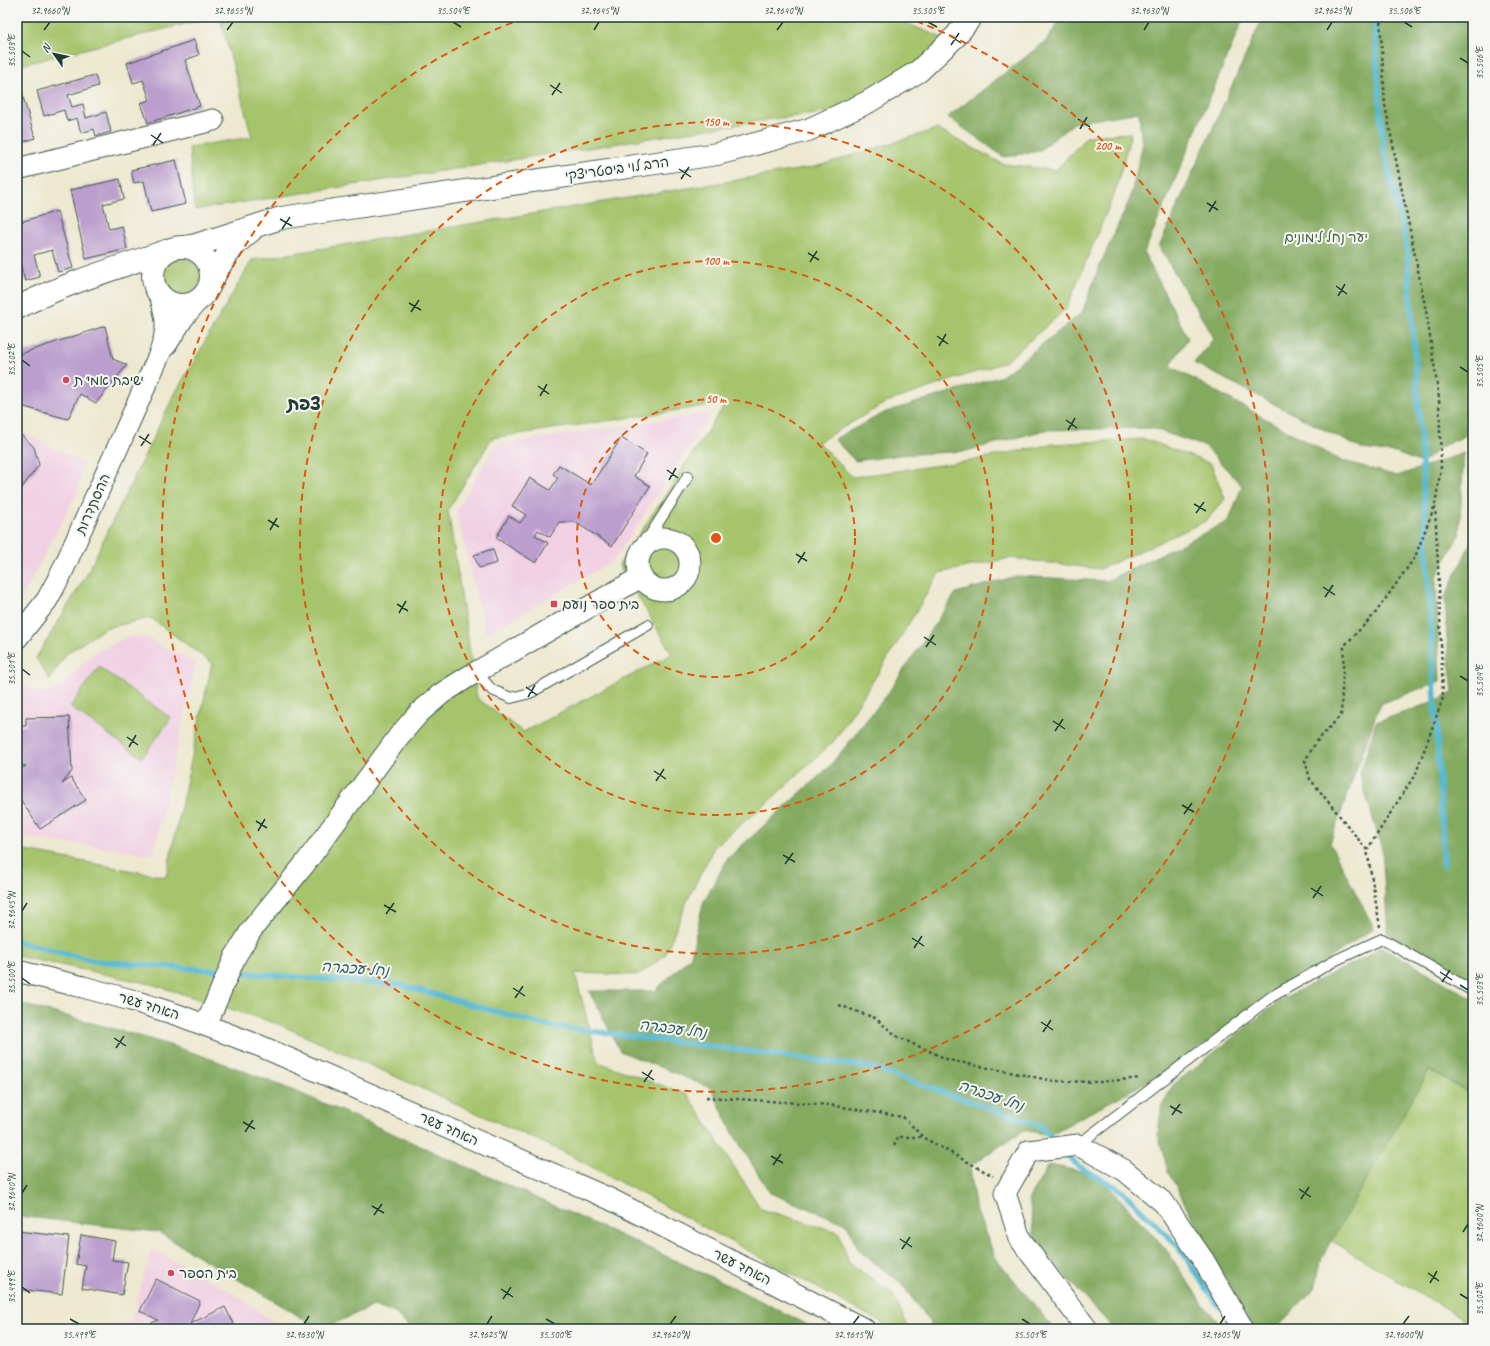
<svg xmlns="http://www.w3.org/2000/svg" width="1490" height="1346" font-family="Caveat,'Playpen Sans Hebrew',sans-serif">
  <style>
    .built { fill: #f1d0e3 }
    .green { fill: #a6c46c; stroke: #628050; fill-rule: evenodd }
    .forest { fill: #84aa60; stroke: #52744a }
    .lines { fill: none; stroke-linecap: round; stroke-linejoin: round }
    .stream { stroke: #55b9d4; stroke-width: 5.5 }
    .building { fill: #bb9ecd }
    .service-casing { stroke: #3e574b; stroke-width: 12 }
    .minor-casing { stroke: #3e574b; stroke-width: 23 }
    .tertiary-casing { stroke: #3e574b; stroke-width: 24 }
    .path { stroke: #3e574b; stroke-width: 2.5; stroke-dasharray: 3 3; stroke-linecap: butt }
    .service { stroke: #fff; stroke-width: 10 }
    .minor { stroke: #fff; stroke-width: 21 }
    .tertiary { stroke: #fff; stroke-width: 22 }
    .ticks { fill: none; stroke: #1f3d34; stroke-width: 1.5 }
    .ring { fill: none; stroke: #de580e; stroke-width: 2; stroke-dasharray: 7 5 }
    .poi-dot { fill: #d1495b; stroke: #f6f6f2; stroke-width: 1.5 }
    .labels { text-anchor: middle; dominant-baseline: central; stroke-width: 4; stroke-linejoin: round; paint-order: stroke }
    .street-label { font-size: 14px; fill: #1f3d34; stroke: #f6f6f2 }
    .park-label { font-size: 14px; fill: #415f42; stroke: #f6f6f2 }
    .poi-label { font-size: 14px; fill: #1f3d34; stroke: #f6f6f2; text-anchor: start }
    .water-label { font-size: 15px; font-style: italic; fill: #2c5c5c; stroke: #f6f6f2 }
    .district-label { font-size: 18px; font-weight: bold; fill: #1f3d34; stroke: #f6f6f2 }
    .centre { fill: #de580e; stroke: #f6f6f2; stroke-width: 2 }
    .ring-label { font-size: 12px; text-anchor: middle; font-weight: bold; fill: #de580e; stroke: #f6f6f2; stroke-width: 4; stroke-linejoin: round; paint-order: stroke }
    .neatline { fill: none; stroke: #1f3d34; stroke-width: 1.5 }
    .ticks-label { font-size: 10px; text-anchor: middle; fill: #1f3d34 }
  </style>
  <rect width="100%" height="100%" fill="#f6f6f2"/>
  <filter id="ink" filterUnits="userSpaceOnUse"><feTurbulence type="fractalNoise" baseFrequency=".025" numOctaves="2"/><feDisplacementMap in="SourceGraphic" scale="8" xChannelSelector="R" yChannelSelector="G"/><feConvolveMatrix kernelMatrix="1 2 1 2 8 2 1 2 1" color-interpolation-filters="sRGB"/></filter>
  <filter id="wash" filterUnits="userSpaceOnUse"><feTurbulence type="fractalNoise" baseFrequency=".012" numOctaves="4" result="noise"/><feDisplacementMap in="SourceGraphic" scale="16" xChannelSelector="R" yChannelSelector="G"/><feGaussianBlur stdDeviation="0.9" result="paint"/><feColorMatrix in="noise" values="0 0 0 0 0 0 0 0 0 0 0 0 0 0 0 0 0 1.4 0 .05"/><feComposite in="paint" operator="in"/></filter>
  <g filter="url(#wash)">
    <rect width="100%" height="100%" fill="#ede8cf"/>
    <!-- built -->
    <path class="built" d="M711,413l-97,147 -128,74 -30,-123 40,-66z
      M17,430l65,32 -4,29 -55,104 -6,8z
      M130,636l15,1 51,26 -43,191 -136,-17v-157l15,10 14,4 18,-10 17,-19 15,-13z
      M152,1249l88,48 44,32h-193v-2l40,-5z"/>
    <!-- green -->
    <path class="green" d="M17,17h196l-196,49z
      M220,17h512l42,2v-2h116l70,28 -125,67 -64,7 -576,91 -6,-63 63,-10z
      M937,129l66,35 53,6 31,-34 44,-3 -16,59 -49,117 -61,53 -118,40 -69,40 34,35 118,-16 83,-17 92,-5 66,25 14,35 -19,22 -106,48 -90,-11 -71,15 -46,77 -59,91 -66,61 -54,45 -26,52 -23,56 -26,20 -64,-2 23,89 90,33 73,114 78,23 10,31 43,30 17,36h-15l-330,-177 -286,-128 -127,-40 -134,-28v-95l4,-11 145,27 46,-214 -61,-45 -46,10 -39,26 -16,26 -14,-22 50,-82 87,-179 79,-137 563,-93zM726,403l-107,162 53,89 -149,78 -46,-34 -29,-188 44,-72z
      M163 276a19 19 0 1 1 38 0a19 19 0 1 1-38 0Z
      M99,667l72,51 -29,40 -72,-51z
      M1429,1070l44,25v230l-146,-87z"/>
    <!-- forest -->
    <path class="forest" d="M1062,17h182l-100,236 44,85 -18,28 170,94 57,16 67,-23 -5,82 -23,43 4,103 -60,23 -50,139 44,85 -213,146 -112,61 -25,-5 -54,36 5,41 20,50 59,72h-117l-7,-6 -29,-40 -42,-32 -12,-27 -77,-31 -36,-58 -23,-47 -91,-37 -31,-60h66l36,-35 12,-53 25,-45 101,-91 57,-71 70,-103 61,-17 89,5 123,-60 13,-35 -36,-39 -54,-19 -107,2 -79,21 -66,4 -45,6 -21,-22 52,-27 116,-36 80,-63 17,-46 31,-68 12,-51 -3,-36 -65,11 -35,28 -35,6 -56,-40 98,-76z
      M1263,17h210v415l-32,15 -19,16 -26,-10 -34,-4 -168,-86 20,-25 -55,-91z
      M1473,538v443l-85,-47 -6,-84 -22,-76 16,-52 38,-13 39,-16 -6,-55 -2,-41z
      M1381,946l92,53v96l-44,-25 -107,187 -7,31 -40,41h-22l-52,-94 -33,-64 -10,-37 3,-26 12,-23 110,-87 83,-41z
      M17,1003c60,16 121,31 180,51 105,36 206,85 308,130 105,47 210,92 311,145h-405l-16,-16 -22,-7 -51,23h-5l-26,-18 -133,-79 -141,-16z
      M1049,1165l49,10 67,73 37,55 22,26h-110l-79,-86 -6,-45z"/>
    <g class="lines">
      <!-- stream -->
      <path class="stream" d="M1374,17l9,129 24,101 14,195 23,423
        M17,941l77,20 131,10
        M233,972l168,13 143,40 326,42 169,58 16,17
        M1065,1153l13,13 43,24 57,56 40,60"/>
    </g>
    <g id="blocks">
      <!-- building -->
      <path class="building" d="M194,40l5,15 -14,5 15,46 -52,17 -7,-20 9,-3 -7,-20 -10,3 -6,-20z
        M95,75l3,11 -30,9 4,12 11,-3 3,14 20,-6 5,20 -15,4 -2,-7 -13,4 -4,-15 -10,3 -3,-11 -20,6 -7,-25z
        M18,80l17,58 -18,6v-63z
        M176,160l10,44 -35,8 -7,-31 -10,2 -3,-13z
        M120,179l4,20 -21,5 6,25 13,-3 5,23 -41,10 -16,-69z
        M57,211l16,57 -15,4 -6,-22 -18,5 6,22 -15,4 -8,-28v-30z
        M105,326l8,33 14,6 -31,38 -16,-9 -12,25 -51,-14v-50z
        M18,432l16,15 5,18 -22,29z
        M621,438l26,16 -13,22 16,10 -38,60 -37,-24h-16l-9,15 -12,-7 -3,5 13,8 -12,20 -40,-25 13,-22 11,7 6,-8 -14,-9 18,-28 20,12 8,-12 -5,-4 6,-9 32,20z
        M493,549l4,14 -18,5 -5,-13z
        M69,717l3,54 -10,13 9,-6 15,22 -46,29 -23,-35v-22l9,-6 -9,-1v-39h9v-8z
        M17,1231l52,6 -7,57 -45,-5z
        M81,1235l34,6 -3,19 16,2 -6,33 -40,-7 4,-22 -10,-2z
        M156,1279l44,22 -10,23 35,-17 11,22h-96l18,-9 -18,-9z"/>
    </g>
  </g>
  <g filter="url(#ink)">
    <use href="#blocks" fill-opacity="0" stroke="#3e574b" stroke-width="1"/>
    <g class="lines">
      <defs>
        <path id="service" d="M640,551l48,-75
          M476,672l16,18 19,8 19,-5 118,-68
          M1078,1145l193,-148 65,-37 46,-21 91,52"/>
        <path id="minor" d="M17,169l196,-49
          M166,345l17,-27 14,-17
          M638 564a26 26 0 1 1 52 0a26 26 0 1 1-52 0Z
          M17,638l30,-38 15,-28 98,-219c8,-25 8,-30 1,-55
          M17,971l66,16 48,13 47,15 82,31 350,153 254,130
          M206,1025l29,-68 17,-28 52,-64 95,-129 20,-23 22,-19 25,-16 175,-101
          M1087,1329l-67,-90 -15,-46 24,-42 49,-6 46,25 40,33 40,58 39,68"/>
        <path id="tertiary" d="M153 276a29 29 0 1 1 58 0a29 29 0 1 1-58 0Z
          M184,247l12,-2 85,-27 436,-64 91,-24 60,-28 51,-31 37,-35 15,-19
          M210,285c10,-22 21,-39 41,-54
          M17,308c48,-25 100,-40 152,-58"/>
      </defs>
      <!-- service casing -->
      <use href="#service" class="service-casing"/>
      <!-- minor casing -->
      <use href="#minor" class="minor-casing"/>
      <!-- tertiary casing -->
      <use href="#tertiary" class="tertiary-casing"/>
      <!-- path -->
      <path class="path" d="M1367,850l49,-77 27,-75 -4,-112 -4,-79
        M1380,927l-13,-77 -57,-71 -5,-19 12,-19 24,-26 3,-69 30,-31 41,-58 20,-52 6,-38 -2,-69 -12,-82 -42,-211 -5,-88
        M839,1005l36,13 23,19 51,23 105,21 47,1 39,-4
        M706,1097l124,8 73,12 21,21 69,38
        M894,1146l4,-9h25"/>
      <!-- service -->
      <use href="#service" class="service"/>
      <!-- minor -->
      <use href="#minor" class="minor"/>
      <!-- tertiary -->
      <use href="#tertiary" class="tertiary"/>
    </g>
  </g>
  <!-- ticks -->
  <path class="ticks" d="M453,22l8,5M928,22l9,5M1404,22l8,5M44,30l6,-8M227,30l6,-8M594,30l5,-8M777,30l6,-8M1144,30l5,-8M1327,30l5,-8M949,35l12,8M951,45l8,-12M22,51l8,6M1460,58l8,5M550,85l12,8M552,95l8,-12M1078,119l12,8M1080,129l7,-12M151,135l12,8M153,145l8,-12M679,169l12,8M681,179l8,-12M1207,203l11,7M1209,212l7,-11M280,219l12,7M282,229l8,-12M808,253l11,7M810,262l7,-11M1336,286l11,8M1338,296l7,-12M409,303l12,7M411,312l8,-12M937,336l11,8M939,346l7,-12M22,360l8,6M1460,367l8,5M538,386l11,8M540,396l7,-12M1066,420l11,8M1068,430l7,-12M139,436l12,8M141,446l8,-12M667,470l11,8M669,480l7,-12M1194,504l12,7M1196,513l8,-11M268,520l11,7M270,530l7,-12M796,554l11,7M798,563l7,-11M1323,587l12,8M1325,597l8,-12M397,604l11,7M399,613l7,-12M924,637l12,8M926,647l8,-12M22,669l8,6M1460,676l8,5M526,687l11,8M528,697l7,-12M1053,721l12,8M1055,731l8,-12M127,737l11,8M129,747l7,-12M654,771l12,8M656,781l8,-12M1182,805l12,7M1184,814l8,-11M256,821l11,7M258,831l7,-12M783,855l12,7M785,864l8,-11M1311,888l12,8M1313,898l8,-12M384,905l12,7M22,911l5,-8M386,914l8,-11M912,938l12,8M914,948l8,-12M1440,972l12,8M22,978l8,6M1442,982l8,-12M1460,985l8,5M513,988l12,8M515,998l8,-12M1041,1022l12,8M1043,1032l8,-12M114,1038l12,8M116,1048l8,-12M642,1072l12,8M644,1082l8,-12M1170,1106l12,7M1172,1115l8,-11M243,1122l12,7M245,1132l8,-12M771,1156l12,7M773,1165l8,-11M1299,1189l12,8M22,1193l5,-8M1301,1199l8,-12M372,1206l12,7M374,1215l8,-11M1463,1232l5,-8M900,1239l12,8M902,1249l8,-12M1428,1273l11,8M1430,1283l7,-12M22,1287l8,6M501,1289l12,8M1460,1294l8,5M503,1299l8,-12M70,1319l9,5M546,1319l9,5M1022,1319l8,5M304,1324l5,-8M487,1324l5,-8M670,1324l6,-8M853,1324l6,-8M1220,1324l5,-8M1403,1324l6,-8"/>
  <!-- distance rings -->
  <g class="ring">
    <circle cx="716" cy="538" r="139"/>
    <circle cx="716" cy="538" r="277"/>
    <circle cx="716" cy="538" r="416"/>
    <path d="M905 17A554 554 0 1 1 527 17"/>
  </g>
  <!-- markers -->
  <g class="poi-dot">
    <circle cx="66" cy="380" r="4"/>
    <rect x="550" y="600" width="8" height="8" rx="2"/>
    <circle cx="171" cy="1273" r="4"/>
  </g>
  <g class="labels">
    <!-- street labels -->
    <g class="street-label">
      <text transform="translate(617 169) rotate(-8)">הרב לוי ביסטריצקי</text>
      <text transform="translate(93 504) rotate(-66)">ההסתדרות</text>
      <text transform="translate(149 1006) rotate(17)">האחד עשר</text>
      <text transform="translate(449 1129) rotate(24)">האחד עשר</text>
      <text transform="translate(742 1267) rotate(27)">האחד עשר</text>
    </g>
    <!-- park labels -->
    <g class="park-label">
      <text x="1326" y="237">יער נחל לימונים</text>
    </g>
    <!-- poi labels -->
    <g class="poi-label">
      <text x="74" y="380">ישיבת אמי"ת</text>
      <text x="562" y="604">בית ספר נועם</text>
      <text x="179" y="1273">בית הספר</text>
    </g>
    <!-- water labels -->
    <g class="water-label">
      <text transform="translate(355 969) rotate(4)">נחל עכברה</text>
      <text transform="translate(673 1029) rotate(7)">נחל עכברה</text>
      <text transform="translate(991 1096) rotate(19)">נחל עכברה</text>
    </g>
    <!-- district labels -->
    <g class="district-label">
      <text x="304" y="404">צפת</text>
    </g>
  </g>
  <circle cx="716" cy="538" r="6" class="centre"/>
  <g class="ring-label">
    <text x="716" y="126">150 m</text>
    <text x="1108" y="150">200 m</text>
    <text x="716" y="265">100 m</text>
    <text x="716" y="403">50 m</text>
  </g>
  <!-- margin -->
  <rect width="1490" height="1346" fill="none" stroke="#f6f6f2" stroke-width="44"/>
  <!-- north arrow -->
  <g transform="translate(54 54) rotate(303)" stroke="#f6f6f2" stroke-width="3" paint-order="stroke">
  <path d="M0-3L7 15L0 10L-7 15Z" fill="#1f3d34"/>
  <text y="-6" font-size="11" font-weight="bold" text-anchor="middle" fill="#1f3d34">N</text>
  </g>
  <rect x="22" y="22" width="1446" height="1302" class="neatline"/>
  <g class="ticks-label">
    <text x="50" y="14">32.9660°N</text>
    <text x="233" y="14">32.9655°N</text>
    <text x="453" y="14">35.504°E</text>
    <text x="599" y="14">32.9645°N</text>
    <text x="783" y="14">32.9640°N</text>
    <text x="928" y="14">35.505°E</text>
    <text x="1149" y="14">32.9630°N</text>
    <text x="1332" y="14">32.9625°N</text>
    <text x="1404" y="14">35.506°E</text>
    <text transform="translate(11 51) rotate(-90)" y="4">35.503°E</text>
    <text transform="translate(1479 63) rotate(-90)" y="4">35.506°E</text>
    <text transform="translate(11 360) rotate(-90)" y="4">35.502°E</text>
    <text transform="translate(1479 372) rotate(-90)" y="4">35.505°E</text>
    <text transform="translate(11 669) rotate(-90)" y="4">35.501°E</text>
    <text transform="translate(1479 681) rotate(-90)" y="4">35.504°E</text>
    <text transform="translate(11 911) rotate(-90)" y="4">32.9645°N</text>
    <text transform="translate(11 978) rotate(-90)" y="4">35.500°E</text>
    <text transform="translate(1479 990) rotate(-90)" y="4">35.503°E</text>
    <text transform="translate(11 1193) rotate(-90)" y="4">32.9640°N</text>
    <text transform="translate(1479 1224) rotate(-90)" y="4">32.9600°N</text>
    <text transform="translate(11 1287) rotate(-90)" y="4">35.499°E</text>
    <text transform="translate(1479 1299) rotate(-90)" y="4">35.502°E</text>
    <text x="79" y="1338">35.499°E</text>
    <text x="304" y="1338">32.9630°N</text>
    <text x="487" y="1338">32.9625°N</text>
    <text x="555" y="1338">35.500°E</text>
    <text x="670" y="1338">32.9620°N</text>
    <text x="853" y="1338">32.9615°N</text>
    <text x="1030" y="1338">35.501°E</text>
    <text x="1220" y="1338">32.9605°N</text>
    <text x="1403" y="1338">32.9600°N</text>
  </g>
</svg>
